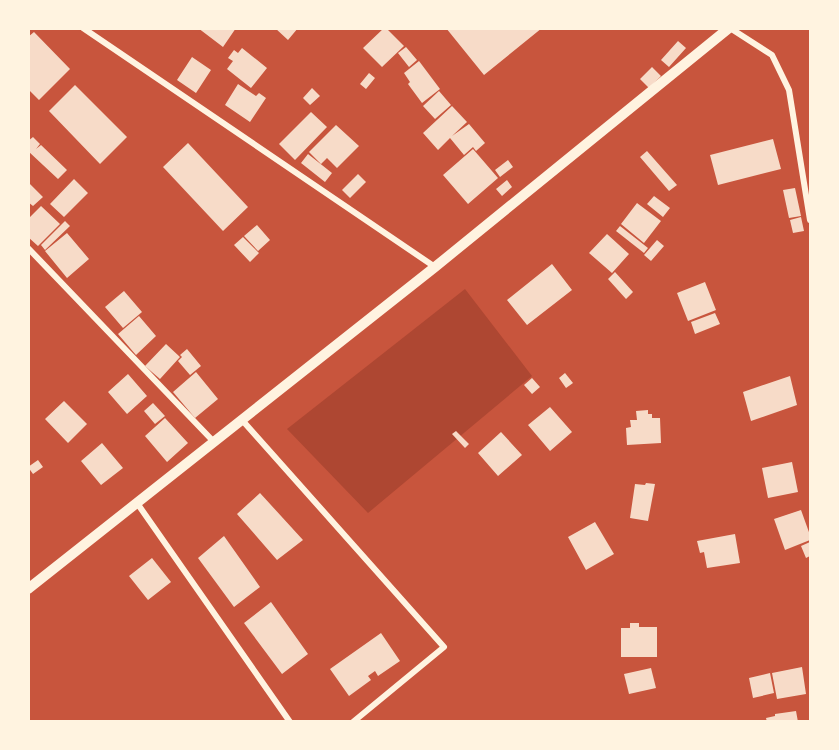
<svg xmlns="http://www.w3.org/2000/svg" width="839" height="750" font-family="Inter,sans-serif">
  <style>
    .green { fill: #ae4732 }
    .building { fill: #f7dbc8 }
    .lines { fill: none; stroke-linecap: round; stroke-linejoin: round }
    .minor { stroke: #fff3e0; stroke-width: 6 }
    .tertiary { stroke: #fff3e0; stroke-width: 10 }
  </style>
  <rect width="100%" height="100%" fill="#c8553d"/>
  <!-- green -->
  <path class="green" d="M465,289l67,87 -164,137 -81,-84z"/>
  <!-- building -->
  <path class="building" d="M198,28h38l-13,19z
    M275,28h23l-10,12z
    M384,28h2l18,18 -22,21 -19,-19z
    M446,28h96l-58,47z
    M34,32l36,37 -31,31 -11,-11v-52z
    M678,41l8,7 -17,19 -8,-7z
    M406,47l11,13 -8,7 -11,-14z
    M242,48l25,20 -16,20 -24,-19 6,-8 -5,-3 6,-8 4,3z
    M192,57l19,13 -15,23 -19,-13z
    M419,61l21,28 -18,14 -14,-19 2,-2 -6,-9z
    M652,67l9,9 -12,12 -9,-9z
    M369,73l6,5 -9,11 -6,-5z
    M238,84l18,12 3,-3 7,5 -16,24 -25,-17z
    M75,85l52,52 -27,27 -51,-53z
    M312,88l8,8 -10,9 -7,-7z
    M439,91l12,14 -16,14 -12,-13z
    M452,106l15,16 -15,14 17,-12 16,19 -9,8 -3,-4 -9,8 -14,-17 -12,12 -15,-17z
    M311,112l16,15 -32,33 -16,-16z
    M336,125l23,21 -22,22 -10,-10 -6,6 -12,-12z
    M33,137l7,7 -4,5 5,-4 26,25 -9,9 -30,-28v-10z
    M773,139l8,30 -63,16 -8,-30z
    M188,143l60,64 -25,24 -60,-64z
    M473,149l25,29 -30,26 -25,-29z
    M647,151l30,34 -8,6 -29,-34z
    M308,154l24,19 -7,9 -24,-19z
    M508,160l5,7 -13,10 -5,-7z
    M358,174l8,8 -16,16 -8,-8z
    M74,179l14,14 -24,24 -14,-13z
    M507,180l5,7 -10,9 -6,-7z
    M28,182l15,15 -10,9 -5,-4z
    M795,188l6,28 -12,2 -6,-28z
    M654,196l16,12 -7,9 -16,-13z
    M637,203l24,18 -17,22 -23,-19z
    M41,206l19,18 -22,22 -10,-9v-18z
    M801,217l3,14 -11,2 -3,-13z
    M65,221l5,5 -25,24 -4,-5z
    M257,225l13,15 -12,11 -14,-15z
    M620,226l28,22 -4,5 -28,-22z
    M67,233l22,26 -22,19 -22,-27z
    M607,234l22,20 -17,19 -23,-20z
    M243,237l16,16 -9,9 -16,-17z
    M657,240l7,6 -13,15 -7,-6z
    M552,264l20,26 -45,35 -20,-25z
    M615,272l18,20 -7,7 -18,-20z
    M705,282l11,28 -28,11 -11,-28z
    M124,291l18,21 -19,16 -18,-21z
    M715,313l5,11 -25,10 -4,-12z
    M139,316l17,20 -20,19 -18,-21z
    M166,344l14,13 -20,22 -15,-13z
    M187,349l14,17 -11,9 -12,-14 4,-4 -2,-2z
    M196,372l22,27 -23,19 -22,-26z
    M565,373l8,10 -7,5 -7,-10z
    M128,374l19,22 -20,18 -19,-22z
    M790,376l7,29 -46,16 -8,-29z
    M532,378l8,9 -8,7 -8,-9z
    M64,401l23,23 -19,19 -23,-24z
    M153,403l12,13 -10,8 -11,-13z
    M550,407l22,25 -22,19 -22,-26z
    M648,410v4h4v4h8l1,25 -34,2 -1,-17 5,-1 -1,-7h7l-1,-9z
    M165,418l23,25 -21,19 -22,-26z
    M456,431l13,13 -4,4 -13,-14z
    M501,432l21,23 -24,21 -20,-23z
    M102,443l21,25 -22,17 -20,-24z
    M38,460l5,7 -10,7 -5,-7z
    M792,462l6,30 -30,6 -6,-30z
    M646,483l9,1 -7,37 -18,-3 5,-34 10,1z
    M260,493l43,47 -26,20 -40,-46z
    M801,510l9,25v5l-25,10 -11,-31z
    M595,522l19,32 -28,16 -18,-33z
    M735,534l5,29 -33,5 -3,-16 -4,1 -3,-12z
    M224,536l36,51 -26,20 -36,-49z
    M810,542v14l-4,2 -5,-12z
    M152,558l19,24 -23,18 -19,-24z
    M271,602l37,52 -26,20 -38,-51z
    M630,623h9v4h18v30h-36v-29h9z
    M381,633l19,28 -22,15 -3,-5 -7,5 3,4 -22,16 -19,-27z
    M802,667l4,27 -29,5 -5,-26z
    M651,668l5,20 -27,6 -5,-20z
    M770,673l4,20 -21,5 -4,-20z
    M796,711l2,11h-31l-1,-4 9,-2v-2z"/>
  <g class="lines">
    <!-- minor -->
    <path class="minor" d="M83,28l352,239
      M730,28l42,27 17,35 21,130
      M28,248l186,194
      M242,420l202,227 -91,75
      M137,503l153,219"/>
    <!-- tertiary -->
    <path class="tertiary" d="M28,589l407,-322 294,-239"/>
  </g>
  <!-- border -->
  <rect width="839" height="750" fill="none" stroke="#fff3e0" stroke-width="60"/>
</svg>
